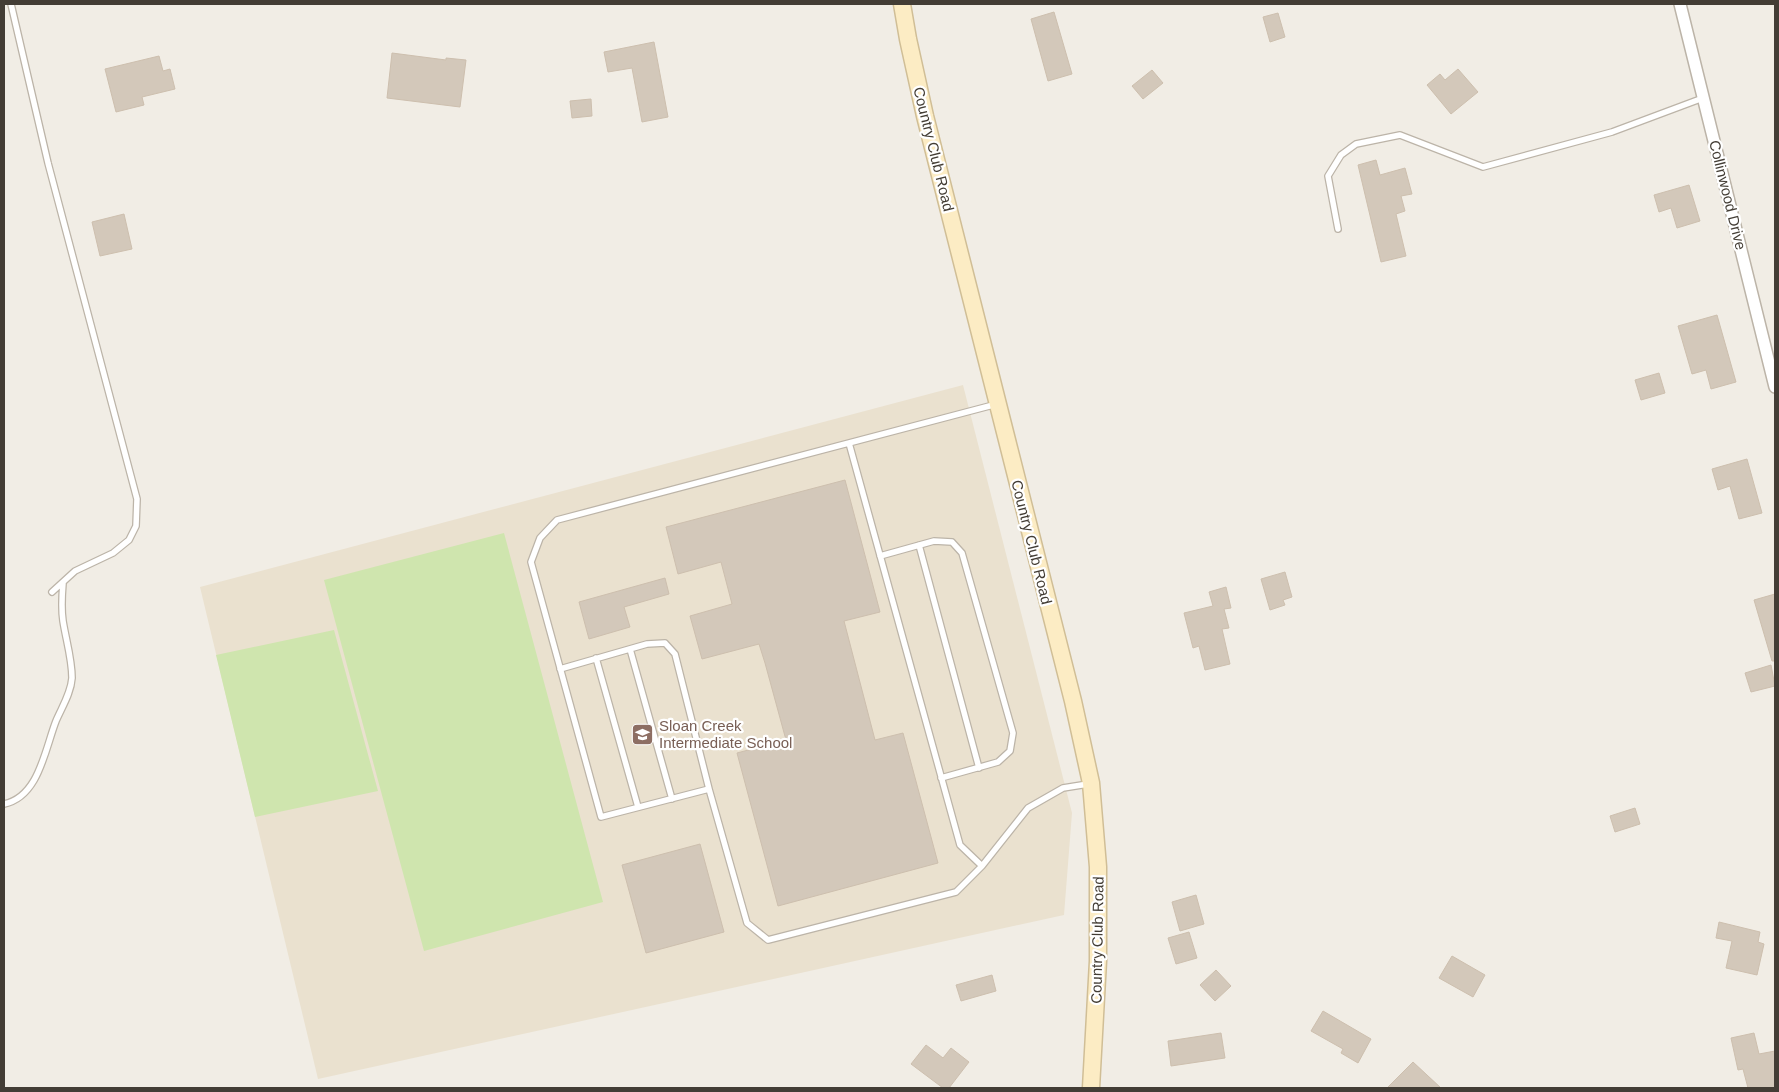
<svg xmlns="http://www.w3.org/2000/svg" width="1779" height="1092" font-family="Helvetica,sans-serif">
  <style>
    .education { fill: #eae1cf }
    .green { fill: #cfe5ae }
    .building { fill: #d3c8ba; stroke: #cdbfae }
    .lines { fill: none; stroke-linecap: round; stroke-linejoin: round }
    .lane-casing { stroke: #bcb4a8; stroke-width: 8 }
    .street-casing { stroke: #bcb4a8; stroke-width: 14 }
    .secondary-casing { stroke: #d0be96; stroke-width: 19 }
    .lane { stroke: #fff; stroke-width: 5.5 }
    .street { stroke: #fff; stroke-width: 11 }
    .secondary { stroke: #fcecc4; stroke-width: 16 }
    .labels { text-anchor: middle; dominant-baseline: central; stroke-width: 4.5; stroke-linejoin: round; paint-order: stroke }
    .street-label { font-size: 15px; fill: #433d35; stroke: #fff }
    .education-label { font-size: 15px; fill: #785e54; stroke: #fff; text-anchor: start }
  </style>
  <rect width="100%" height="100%" fill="#f1ede5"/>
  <!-- education -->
  <path class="education" d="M963,385l109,428 -8,102 -746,164 -118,-492z"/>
  <!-- green -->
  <path class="green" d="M504,533l99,369 -179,49 -100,-371z
    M334,630l44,161 -123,26 -39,-162z"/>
  <!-- building -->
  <path class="building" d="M1054,12l18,62 -24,7 -17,-62z
    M1278,13l7,24 -15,5 -7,-25z
    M654,42l14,75 -26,5 -10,-54 -24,4 -4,-20z
    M392,53l54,7v-2l20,2 -6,47 -73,-9z
    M159,56l4,15 7,-2 5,20 -33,8 2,8 -28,7 -11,-43z
    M1458,69l20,23 -27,22 -24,-29 13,-11 5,6z
    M1152,70l11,13 -20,16 -11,-13z
    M591,99l1,17 -20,2 -2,-17z
    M1376,160l4,15 25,-7 7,26 -11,2 4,15 -9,3 10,42 -25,6 -23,-97z
    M1689,185l11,36 -23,7 -6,-20 -12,4 -5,-17z
    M124,214l8,35 -32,7 -8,-34z
    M1717,315l19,67 -25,7 -5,-19 -14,4 -14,-48z
    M1659,373l6,20 -24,7 -6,-20z
    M1747,459l15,54 -23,6 -9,-33 -12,4 -6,-21z
    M845,480l35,132 -36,9 31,119 28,-7 35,130 -160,43 -41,-153 49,-13 -21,-77 -6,-19 -57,15 -12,-43 42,-12 -11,-42 -43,12 -12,-47z
    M1285,572l7,25 -9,3 2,5 -15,5 -9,-31z
    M665,578l4,16 -45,13 6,20 -41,12 -10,-37z
    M1226,587l5,21 -7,1 5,19 -7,1 8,35 -25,6 -6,-24 -6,2 -9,-35 29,-7 -4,-14z
    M1775,594v67h-3l-18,-61z
    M1771,665l4,21 -24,6 -6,-19z
    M1635,808l5,16 -25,8 -5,-16z
    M700,844l24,88 -78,21 -24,-88z
    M1196,895l8,29 -24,7 -8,-29z
    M1719,922l41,10 -2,10 6,2 -7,31 -31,-7 6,-27 -16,-3z
    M1189,932l8,26 -21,6 -8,-26z
    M1452,956l33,19 -12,22 -34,-19z
    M1216,970l15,16 -16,15 -15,-16z
    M992,975l4,16 -35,10 -5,-16z
    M1323,1011l48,28 -13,24 -17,-10 2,-4 -32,-18z
    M1221,1033l4,25 -54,8 -3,-25z
    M1754,1033l5,21 16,-3v37h-27l-5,-19 -5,1 -7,-32z
    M926,1045l17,13 8,-10 18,14 -20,26h-6l-32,-24z
    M1413,1062l28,26h-54z"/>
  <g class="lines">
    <defs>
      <path id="lane" d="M11,4l37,159 89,336 -1,27 -7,14 -16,13 -38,18 -23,21
        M1338,229l-10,-53 13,-21 15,-11 44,-9 83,32 129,-35 91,-34
        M997,404l-440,116 -17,18 -9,24 70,255 108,-28 38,134 21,17 188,-48 26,-26 46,-58 35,-20 25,-4
        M849,443l111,402 22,21
        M919,545l60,223
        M880,556l54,-15 18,1 10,11 51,180 -3,18 -12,11 -57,16
        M630,649l42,150
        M596,658l42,149
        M560,669l87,-25 18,-1 10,11 34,135
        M4,804c35,-7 41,-55 52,-83 6,-14 15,-28 16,-43 0,-19 -6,-38 -9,-57 -2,-13 -1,-26 0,-38"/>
      <path id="street" d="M1680,4l95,383"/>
      <path id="secondary" d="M902,4l6,35 17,77 148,585 18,82 7,84v94l-7,127"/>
    </defs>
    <!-- lane casing -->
    <use href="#lane" class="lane-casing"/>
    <!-- street casing -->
    <use href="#street" class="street-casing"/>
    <!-- secondary casing -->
    <use href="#secondary" class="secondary-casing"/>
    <!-- lane -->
    <use href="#lane" class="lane"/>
    <!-- street -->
    <use href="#street" class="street"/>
    <!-- secondary -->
    <use href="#secondary" class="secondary"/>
  </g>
  <!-- icons -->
  <defs>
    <symbol id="school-square" viewBox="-11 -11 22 22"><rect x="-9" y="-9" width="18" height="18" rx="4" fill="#8d6e63" stroke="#fff"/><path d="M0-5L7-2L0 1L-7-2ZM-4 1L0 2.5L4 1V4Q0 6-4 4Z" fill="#fff"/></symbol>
  </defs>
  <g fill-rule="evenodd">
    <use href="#school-square" x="630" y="722" width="25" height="25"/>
  </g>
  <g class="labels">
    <!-- street labels -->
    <g class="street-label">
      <text transform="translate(934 149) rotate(76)">Country Club Road</text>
      <text transform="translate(1728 195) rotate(76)">Collinwood Drive</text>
      <text transform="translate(1032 542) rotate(76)">Country Club Road</text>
      <text transform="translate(1097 940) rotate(-89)">Country Club Road</text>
    </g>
    <!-- education labels -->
    <g class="education-label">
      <text x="659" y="725">Sloan Creek<tspan x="659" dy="17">Intermediate School</tspan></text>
    </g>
  </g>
  <!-- border -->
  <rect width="1779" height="1092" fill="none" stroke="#433d35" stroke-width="10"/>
</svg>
